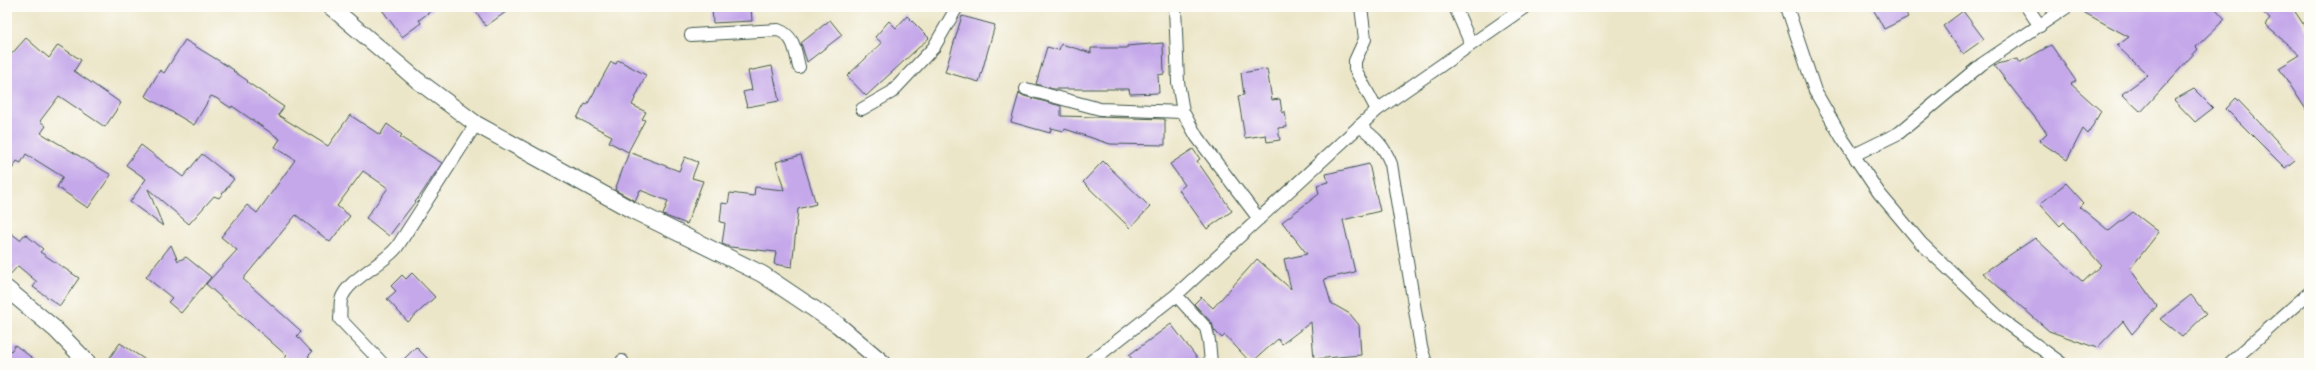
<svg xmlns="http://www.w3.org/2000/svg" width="2316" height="370" font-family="Caveat,sans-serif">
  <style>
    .building { fill: #c5a8ea }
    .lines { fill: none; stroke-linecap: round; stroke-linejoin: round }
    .minor-casing { stroke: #3e564a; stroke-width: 14 }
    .tertiary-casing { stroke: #3e564a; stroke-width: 18 }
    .minor { stroke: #fff; stroke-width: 12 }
    .tertiary { stroke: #fff; stroke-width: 16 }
  </style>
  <rect width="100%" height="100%" fill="#fdfcf7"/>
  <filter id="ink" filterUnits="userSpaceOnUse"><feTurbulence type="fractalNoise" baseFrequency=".025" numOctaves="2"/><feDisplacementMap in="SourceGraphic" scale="8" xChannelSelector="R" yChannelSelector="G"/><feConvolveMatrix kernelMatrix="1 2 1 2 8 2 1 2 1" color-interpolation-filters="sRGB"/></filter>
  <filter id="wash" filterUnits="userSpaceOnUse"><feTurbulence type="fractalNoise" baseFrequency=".012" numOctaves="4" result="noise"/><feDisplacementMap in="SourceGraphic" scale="16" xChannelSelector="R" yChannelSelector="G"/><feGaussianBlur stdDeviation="0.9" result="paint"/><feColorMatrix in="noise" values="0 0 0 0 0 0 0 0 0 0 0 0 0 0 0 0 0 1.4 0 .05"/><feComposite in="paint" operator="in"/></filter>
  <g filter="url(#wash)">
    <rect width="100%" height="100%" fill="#ece6c9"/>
    <g id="blocks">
      <!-- building -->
      <path class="building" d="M380,7h56l-17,13 2,3 -19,14z
        M473,7h40l-27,19z
        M712,7h39l1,14 -39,2z
        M1872,7h31l5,10 -24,12z
        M2074,7h140l11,12 -29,28 2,2 -57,63 -19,-18 26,-19 -31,-29 12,-9z
        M2257,7h35l17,26v81l-30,-46 21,-13 -35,-30 5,-6z
        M1963,11l21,28 -21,15 -20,-28z
        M907,16l22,22 -63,58 -19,-20 35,-33 -7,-6 14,-16 7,7z
        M962,16l33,9 -16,57 -34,-10z
        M830,20l12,15 -35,27 -6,-19z
        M26,38l23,20 9,-13 23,15 -7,11 47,32 -16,24 -46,-31 -19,25 6,5 -5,7 70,42 -23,33 -31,-21 6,-10 -37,-23 -5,9 -4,-2 -10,16v-118z
        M185,40l49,30 -1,1 15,10 -1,1 37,25 -6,8 50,31 22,-31 30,20 7,-11 15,11 -2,2 42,26 -20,30 -33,43 -23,-18 22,-30 -25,-17 -26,35 13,10 -20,26 -34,-27 -53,64 58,52 -4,5 15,16 -4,4 8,7h-37l8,-7 -81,-72 31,-34 -16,-13 26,-32 10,8 38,-53 -20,-13 5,-8 -48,-33 -1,2 -15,-10 -5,-2 -17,29 -49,-29 15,-26 4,3z
        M1163,43l1,31 -6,1 1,18 -29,1 -1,-5h-76l-17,-5 11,-37 12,3 2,-6 30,9v-5h36v-2z
        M2051,45l25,36 -5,3 30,27 -13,23 -5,-5 -16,31 -28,-19 8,-8 -53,-68 23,-6 2,4z
        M618,60l28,15 -14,30 14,7 -4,7 3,1 -17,32 -19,-10 3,-6 -35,-18 8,-14 2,1 24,-43 5,2z
        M772,66l7,35 -32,6 -4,-15 9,-2 -4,-19z
        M1267,69l5,31 8,-1 2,14 3,-2 2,16 -9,1 2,12 -13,2 -1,-7 -21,3 -7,-42 6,-1 -3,-22z
        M2194,89l19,19 -18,14 -21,-22z
        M1019,93l5,3 37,10v10l104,3v26l-55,-1 -45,-15 -1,2 -13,-3 -1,5 -39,-11z
        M2236,98l59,62 -10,8 -59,-59z
        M141,145l42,32 19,-23 32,25 -15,19 -5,-2 -25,28 -41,-35 15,37 -33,-24 16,-23 -20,-14z
        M1193,149l7,10 -3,2 35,50 -25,18 -28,-39 6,-5 -15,-21z
        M629,152l50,19 6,-14 13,5 -6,16 11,3 -16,43 -24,-9 5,-14 -28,-11 -5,11 -20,-11z
        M801,155l15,49 -18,5 -6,58 -18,-3 2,-12 -46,-5 -8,-3 3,-21 -5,-1 2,-19 6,1 2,-11 24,3 1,-9 29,3 -8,-28z
        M1103,161l47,46 -20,21 -47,-46z
        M1369,164l11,47 -37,9 12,52 -31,7 7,24 19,11 9,11 2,30 -47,4 -3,-37 -29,22 -4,-5 -27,24 -26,-28 -3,3 -8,-8 -2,-7 -18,-19 7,-7 12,11 44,-49 34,30 -7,-30 23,-5 -25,-32 37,-28 -2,-9 11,-3 -2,-8z
        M2066,183l18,20 -4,4 29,24 24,-19 26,20 -29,37 27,37 -25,28 -9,-13 -26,27 -48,-17 -66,-58 52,-35 48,44 18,-17 -37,-43 -4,4 -20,-22z
        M7,230l13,10 5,-6 18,15 -3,3 39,26 -19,28 -27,-19 4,-5 -19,-16 -11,12z
        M171,245l7,16 8,-4 25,20 -30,36 -13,-11 4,-4 -26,-21z
        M412,273l23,24 -27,25 -21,-23 9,-8 -5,-5 11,-11 4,4z
        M2191,295l15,19 -24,23 -22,-18z
        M1171,324l30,39h-66l-6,-8z
        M120,343l30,20h-44z
        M15,345l24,18h-32v-11l4,-1z
        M416,347l16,16h-32z"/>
    </g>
  </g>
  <g filter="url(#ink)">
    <use href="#blocks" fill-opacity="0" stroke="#3e564a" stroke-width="1"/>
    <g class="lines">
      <defs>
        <path id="minor" d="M1175,7l3,75 5,30 14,25 62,82
          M1361,7l4,32 -10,22v8l22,41
          M1455,7l16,37
          M1787,7l28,84 27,47 37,55 42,50 81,77 59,43
          M2027,7l13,19
          M691,35l87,-5c17,6 17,21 21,37
          M1026,89l74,20 83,3
          M862,109l30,-17 42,-45 23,-40
          M1359,126c16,11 25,20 32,38l30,183 5,16
          M1854,155l45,-22 83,-69 85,-57
          M1176,295l30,33 3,13 2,22
          M622,361l1,2
          M382,363l-42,-44c1,-6 0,-13 1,-19 6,-21 42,-35 56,-53l79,-123
          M1089,363l87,-68 201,-185 148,-103
          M2230,363l79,-70"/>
        <path id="tertiary" d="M331,7l86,73 59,44 156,86 130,64 76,51 45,38
          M7,289l48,40 33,34"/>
      </defs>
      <!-- minor casing -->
      <use href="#minor" class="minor-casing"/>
      <!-- tertiary casing -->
      <use href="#tertiary" class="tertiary-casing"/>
      <!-- minor -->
      <use href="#minor" class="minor"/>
      <!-- tertiary -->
      <use href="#tertiary" class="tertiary"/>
    </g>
  </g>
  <!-- margin -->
  <rect width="2316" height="370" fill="none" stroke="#fdfcf7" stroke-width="24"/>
</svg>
